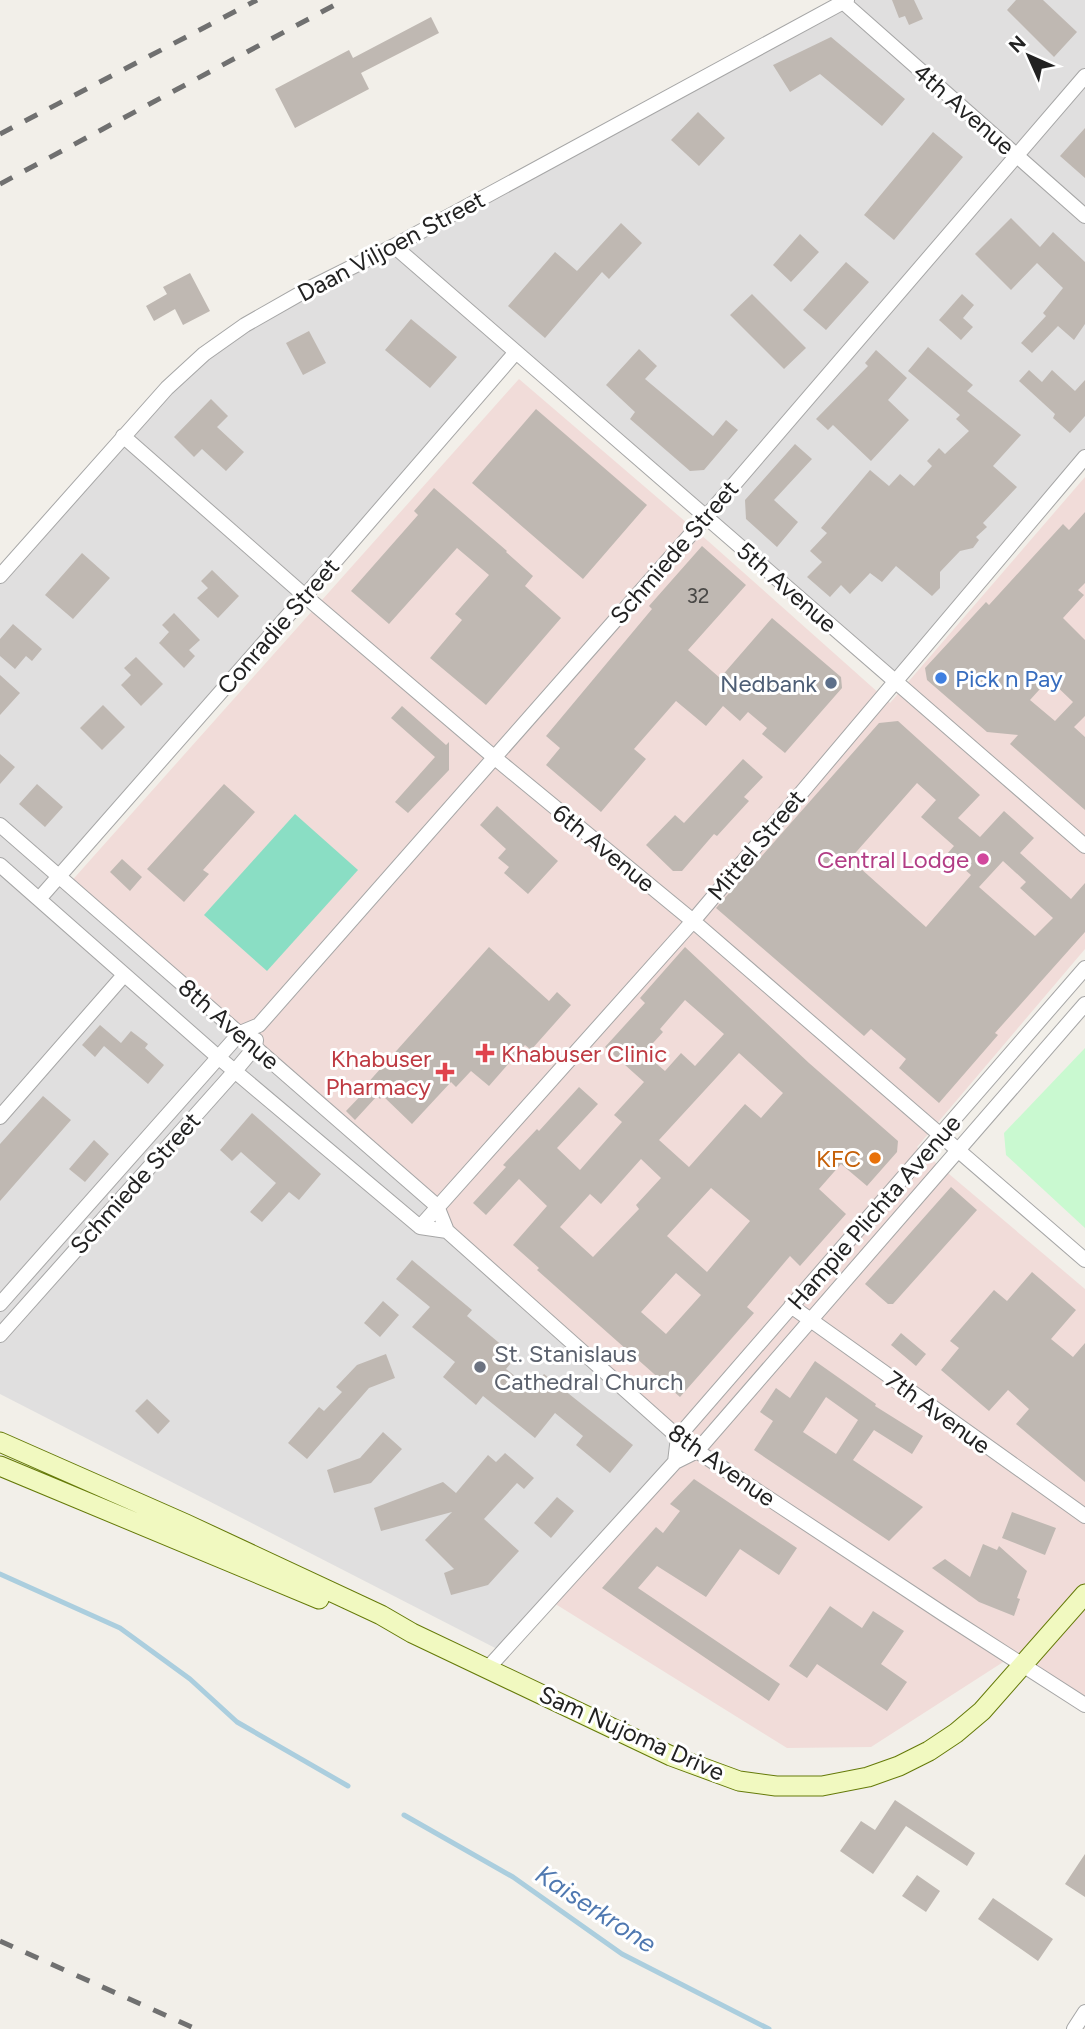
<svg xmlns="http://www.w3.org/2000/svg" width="1085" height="2029" font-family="Figtree,sans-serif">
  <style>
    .residential { fill: #e0dfdf }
    .commercial { fill: #f1dcd9 }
    .park { fill: #c9f9d0 }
    .pitch { fill: #8adec4 }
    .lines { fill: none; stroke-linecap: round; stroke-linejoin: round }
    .stream { stroke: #abcede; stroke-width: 5 }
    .building { fill: #bfb8b2; fill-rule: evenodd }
    .minor-casing { stroke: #a6a6a6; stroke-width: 16 }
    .secondary-casing { stroke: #657a08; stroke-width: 21 }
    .minor { stroke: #fff; stroke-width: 14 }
    .secondary { stroke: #f1f9c0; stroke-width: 19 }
    .rail { stroke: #707070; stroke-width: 5; stroke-dasharray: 14 14; stroke-linecap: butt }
    .shop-dot { fill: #3f7fe0; stroke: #fff; stroke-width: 2.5 }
    .service-dot { fill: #5c6f8a; stroke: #fff; stroke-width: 2.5 }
    .hotel-dot { fill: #d1479c; stroke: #fff; stroke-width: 2.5 }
    .health-dot { fill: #e0444e; stroke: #fff; stroke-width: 2.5 }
    .food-dot { fill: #e8710a; stroke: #fff; stroke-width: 2.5 }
    .worship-dot { fill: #6b7280; stroke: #fff; stroke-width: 2.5 }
    .labels { text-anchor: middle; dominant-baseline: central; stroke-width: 6; stroke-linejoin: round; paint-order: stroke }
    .number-label { font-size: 21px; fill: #494846 }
    .street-label { font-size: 24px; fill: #222; stroke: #fff }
    .shop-label { font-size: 24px; fill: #366cbe; stroke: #fff; text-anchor: start }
    .service-label { font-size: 24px; fill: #4e5e75; stroke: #fff; text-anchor: end }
    .hotel-label { font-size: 24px; fill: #b23c85; stroke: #fff; text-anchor: end }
    .health-label { font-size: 24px; fill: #be3a42; stroke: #fff; text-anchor: start }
    .food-label { font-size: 24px; fill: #c56008; stroke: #fff; text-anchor: end }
    .worship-label { font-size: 24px; fill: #5b616d; stroke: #fff; text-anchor: start }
    .water-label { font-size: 26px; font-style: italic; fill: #4f78b0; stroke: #fff }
  </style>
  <rect width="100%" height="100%" fill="#f2efe9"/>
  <!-- residential -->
  <path class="residential" d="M847,0h238v457l-190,223 -379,-328 -458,524 201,149 419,412 -3,25 -172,190 -503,-258v-818l204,-222z"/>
  <!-- commercial -->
  <path class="commercial" d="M519,379l189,162 182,162 195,-226v472l-168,198 168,142v416l-74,-48 -140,90 -84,1 -238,-148 126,-138 22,-11 -250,-220 -10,-25 -182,-159 4,-22 -19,8 -172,-148z"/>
  <!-- park -->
  <path class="park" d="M1085,1048v180l-79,-73 -2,-22z"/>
  <!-- pitch -->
  <path class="pitch" d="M295,814l63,56 -91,101 -63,-56z"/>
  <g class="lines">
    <!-- stream -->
    <path class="stream" d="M0,1574l120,54 70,51 47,43 111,64
      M404,1815l109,62 109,77 147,75"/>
  </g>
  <!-- building -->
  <path class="building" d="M892,0h22l9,19 -14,6 -4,-9 -6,2z
    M1016,0h27l34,32 -23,25 -47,-47z
    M431,17l8,16 -78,40 8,16 -74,39 -20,-39 74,-39 4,8z
    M831,37l74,62 -23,27 -62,-52 -30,18 -17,-27z
    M698,112l27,26 -26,28 -28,-26z
    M1085,128v50l-25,-22z
    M933,132l30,25 -69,83 -30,-25z
    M1011,218l29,29 13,-15 32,30v62l-11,16 -16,-14 -26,27 -11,-10 25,-27 -3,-3 20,-25 -26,-25 -26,27 -36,-36z
    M621,223l21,20 -33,36 -7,-7 -57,66 -37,-32 47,-54 22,19z
    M800,234l19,18 -28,30 -18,-17z
    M846,262l23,20 -43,48 -23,-20z
    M190,273l20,38 -27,14 -8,-16 -21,12 -8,-15 21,-12 -4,-7z
    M752,294l54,54 -22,21 -54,-54z
    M962,294l12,11 -11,13 10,9 -12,13 -22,-20z
    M411,319l46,38 -27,31 -45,-38z
    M309,331l17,32 -23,12 -17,-32z
    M928,347l45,38 -6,6 54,44 -28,31 24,21 -34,36 4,4 -11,10 3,3 -6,8 -13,3 -20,21v16l-8,8 -36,-30 -14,16 -12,-9 -20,21 -9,-9 -11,12 -23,-20 15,-15 -12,-11 17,-18 -6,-5 49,-58 19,16 11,-12 14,12 18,-20 -5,-5 12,-13 6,6 24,-23 -13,-12 4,-4 -52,-44z
    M639,349l18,17 -12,13 68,57 13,-16 12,10 -34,40 -14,1 -60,-52 5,-7 -29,-27z
    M876,350l31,28 -19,22 21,20 -38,41 -38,-36 -5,5 -12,-11 52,-53 -3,-3z
    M1029,370l13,12 10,-12 23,21 10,-11v36l-15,17 -17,-15 2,-4 -36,-33z
    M211,399l17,17 -11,11 27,25 -18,19 -24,-22 -8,8 -20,-20z
    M536,409l111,96 -64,74 -111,-96z
    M795,444l17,15 -38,41 24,22 -21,25 -31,-28 -1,-19z
    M434,488l73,63 -1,1 27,24 -8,10 36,32 -75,87 -56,-47 32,-38 -7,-6 34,-39 -32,-27 -68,76 -38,-33 67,-76 -4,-4z
    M1085,512v71l-7,7 6,5 -21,23 22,22v76l-11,11 11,10v73l-75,-66 8,-9 -31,-3 -60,-52 -2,-12 61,-66 3,3 74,-81 6,6zM1049,679l24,23 -18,19 -25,-21z
    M702,546l44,39 -58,65 32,28 52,-60 69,59 1,11 -57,65 -23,-19 5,-6 -19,-16 -8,9 -17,-15 -17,20 -30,-25 -42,48 12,10 -45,53 -55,-47 14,-17 -14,-12 106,-127 -3,-3z
    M82,553l28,25 -37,41 -28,-24z
    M212,570l27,26 -21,22 -21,-20 11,-10 -7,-7z
    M174,613l26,27 -11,10 6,6 -11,12 -25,-25 10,-11 -7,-7z
    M13,624l29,25 -10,12 -6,-5 -11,13 -15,-13v-17z
    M136,657l27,27 -22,22 -20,-21 10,-10 -7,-7z
    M0,675l20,18 -20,22z
    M103,705l22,22 -23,23 -22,-22z
    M402,706l44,39 3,-3v28l-41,43 -13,-11 40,-45 -44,-39z
    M898,721l82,74 -22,23 22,19 24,-26 30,27 -14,15 51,46 14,-16v49l-90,101 3,2 -59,68 -40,-35 7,-9 -35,-30 -7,7 -148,-128 163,-185zM917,783l19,17 -15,17 33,29 -7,8 24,21 -45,52 -76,-68zM1003,861l23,21 -6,6 33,30 -18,18 -56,-49z
    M0,754l15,13 -15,17z
    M743,759l20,18 -19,20 5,4 -32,35 -3,-2 -32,37h-9l-27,-26 29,-30 9,8z
    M37,784l26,23 -18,20 -26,-23z
    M224,784l31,28 -52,58 6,4 -25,28 -37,-33z
    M497,806l61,55 -30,33 -24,-21 5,-6 -11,-9 8,-9 -26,-24z
    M122,859l20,18 -12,14 -20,-19z
    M489,947l60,54 8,-9 14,13 -40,45 -6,-5 -36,41 -18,-15 -15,16 -5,-5 -39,42 -29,-28 -3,3 -3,-3 -22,24 -9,-9 22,-23 -3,-2z
    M685,947l124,116 89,78 -1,11 -30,34 -26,-22 -22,25 27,25 -46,52 -10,-10 -43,51 7,6 -74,84 -143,-127 2,-2 -26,-23 34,-39 -28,-27 -33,36 -13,-12 33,-36 -3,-2 34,-36 2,2 40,-44 19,17 -41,44 23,22 42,-48 -8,-7 30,-33 -39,-35 40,-44 -5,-5zM685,1000l39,34 -29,32 -14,-13 -16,18 -21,-18 19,-21 -3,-3zM739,1053l44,40 -22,25 -16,-14 -56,63 -30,-27zM641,1159l20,19 -25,27 3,4 -46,48 -33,-30 30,-33 11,10zM711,1188l39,33 -43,51 -40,-36zM676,1273l25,22 -35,39 -25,-22z
    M100,1025l21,18 10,-12 17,13 -3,4 19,17 -16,19 -44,-38 -9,11 -13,-12z
    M43,1096l28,24 -71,81v-57z
    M252,1113l69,61 -22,26 -10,-8 -27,30 -12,-10 26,-29 -35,-31 -9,9 -12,-11z
    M94,1140l15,14 -24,28 -16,-13z
    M951,1187l26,23 -84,94h-5l-23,-20z
    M412,1260l60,50 -5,6 49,41 -10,12 25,20 13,-15 89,71 -23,28 -34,-28 7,-9 -28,-23 -20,25 -52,-42 -7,9 -33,-28 12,-15 -43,-35 18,-20 -34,-28z
    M1032,1272l44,38 -25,29 22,18 12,-14v139l-69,-58 13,-15 -21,-19 -19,21 -48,-41 18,-22 -9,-7 44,-51 13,11z
    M383,1301l16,14 -19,22 -16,-14z
    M901,1333l25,21 -10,12 -25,-21z
    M386,1354l9,24 -26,10 -62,71 -19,-16 31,-36 5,4 18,-19 -6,-5 21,-22z
    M815,1361l61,43 -1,2 48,30 -11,18 -38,-24 -21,30 70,47 -34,34 -135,-91 19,-29 -13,-9 16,-24 14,10zM826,1397l32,23 -22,34 -33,-22z
    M147,1399l23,22 -12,13 -23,-23z
    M383,1432l19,17 -31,34 -37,10 -7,-23 33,-12z
    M505,1453l29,25 -10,11 -7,-6 -33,36 35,32 -31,34 -37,10 -7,-22 10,-4 -29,-29 27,-28 -71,19 -7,-23 69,-26 13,11 32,-38 8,7z
    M694,1479l103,69 -18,27 -39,-26 -34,48 -49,-31 -19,22 142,96 -11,17 -167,-113 54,-61 7,6 17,-22 -10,-7z
    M557,1497l17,14 -23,27 -17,-15z
    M1012,1512l44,16 -11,27 -43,-17z
    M983,1544l14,6 2,-4 28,25 -10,27 3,1 -6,17 -35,-14 -47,-34 13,-9 25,18z
    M830,1606l32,22 11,-17 31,20 -23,33 26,18 -20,29 -70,-47 -10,14 -18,-12z
    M895,1800l80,53 -8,13 -61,-40 -33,48 -33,-23 21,-30 14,9z
    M1085,1854v43l-20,-13z
    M917,1875l23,16 -14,21 -24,-16z
    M993,1898l60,41 -15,22 -60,-42z"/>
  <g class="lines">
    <defs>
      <path id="minor" d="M843,2l242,214
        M394,246l691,600
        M123,436l182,160 190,162 198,163 392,339
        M0,576l167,-188 37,-34 41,-29 65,-37 84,-42 453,-246
        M0,825l437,381 10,25 231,206 19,14 248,164 140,90
        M0,865l218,192 202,170 27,4
        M39,899l266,-303 211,-244
        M0,1117l124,-142
        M420,1227l273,-306 392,-464
        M0,1304l240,-271 19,-8 447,-508 379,-441
        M791,1306l294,210
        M0,1335l235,-264 20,-24 1,-7
        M675,1462l3,-25 407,-469
        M488,1668l187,-206 22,-11 388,-447
        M1074,2029l11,-17"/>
      <path id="secondary" d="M0,1442l186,82 195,91 31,18 259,123 68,25 37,5h46l46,-9 31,-11 30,-15 27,-18 26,-22 103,-117
        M0,1466l319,133"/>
    </defs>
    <!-- minor casing -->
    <use href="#minor" class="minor-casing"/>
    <!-- secondary casing -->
    <use href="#secondary" class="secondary-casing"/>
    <!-- minor -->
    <use href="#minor" class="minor"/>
    <!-- secondary -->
    <use href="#secondary" class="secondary"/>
    <!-- rail -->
    <path class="rail" d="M0,134l257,-134
      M0,184l344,-184
      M0,1941l196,88"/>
  </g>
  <!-- markers -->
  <circle class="shop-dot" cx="941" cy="678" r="7"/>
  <circle class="service-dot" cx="831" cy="683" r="7"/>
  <circle class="hotel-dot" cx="983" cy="859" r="7"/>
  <g class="health-dot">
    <path d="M481.5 1042.5h7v7h7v7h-7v7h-7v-7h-7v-7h7z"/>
    <path d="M441.5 1061.5h7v7h7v7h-7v7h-7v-7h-7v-7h7z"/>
  </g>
  <circle class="food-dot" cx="875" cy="1158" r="7"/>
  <circle class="worship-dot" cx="480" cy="1367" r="7"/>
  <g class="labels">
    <!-- number labels -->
    <g class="number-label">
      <text x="698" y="595">32</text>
    </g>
    <!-- street labels -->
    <g class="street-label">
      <text transform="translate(964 109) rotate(41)">4th Avenue</text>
      <text transform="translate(391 246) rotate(-28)">Daan Viljoen Street</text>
      <text transform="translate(674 552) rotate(-49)">Schmiede Street</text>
      <text transform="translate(787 587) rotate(41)">5th Avenue</text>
      <text transform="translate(278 626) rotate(-49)">Conradie Street</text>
      <text transform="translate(756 845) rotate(-50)">Mittel Street</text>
      <text transform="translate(604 848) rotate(39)">6th Avenue</text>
      <text transform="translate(229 1024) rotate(41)">8th Avenue</text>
      <text transform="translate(135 1183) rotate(-48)">Schmiede Street</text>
      <text transform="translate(874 1212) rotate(-49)">Hampie Plichta Avenue</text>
      <text transform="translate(938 1412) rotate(36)">7th Avenue</text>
      <text transform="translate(722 1465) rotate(35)">8th Avenue</text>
      <text transform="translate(632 1733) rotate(24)">Sam Nujoma Drive</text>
    </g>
    <!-- shop labels -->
    <g class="shop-label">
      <text x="955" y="678">Pick n Pay</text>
    </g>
    <!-- service labels -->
    <g class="service-label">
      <text x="817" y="683">Nedbank</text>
    </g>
    <!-- hotel labels -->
    <g class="hotel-label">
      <text x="969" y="859">Central Lodge</text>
    </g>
    <!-- health labels -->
    <g class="health-label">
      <text x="501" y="1053">Khabuser Clinic</text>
      <text x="431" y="1058" text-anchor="end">Khabuser<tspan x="431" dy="28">Pharmacy</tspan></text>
    </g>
    <!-- food labels -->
    <g class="food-label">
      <text x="861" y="1158">KFC</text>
    </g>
    <!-- worship labels -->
    <g class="worship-label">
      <text x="494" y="1353">St. Stanislaus<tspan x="494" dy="28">Cathedral Church</tspan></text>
    </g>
    <!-- water labels -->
    <g class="water-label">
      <text transform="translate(596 1909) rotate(33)">Kaiserkrone</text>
    </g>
  </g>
  <!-- north arrow -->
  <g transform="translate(1029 56) rotate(315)" stroke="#ffffff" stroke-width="5" paint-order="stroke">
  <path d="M0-5L12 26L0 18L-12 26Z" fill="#222222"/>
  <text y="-10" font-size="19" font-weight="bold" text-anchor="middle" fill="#222222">N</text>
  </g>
</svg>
